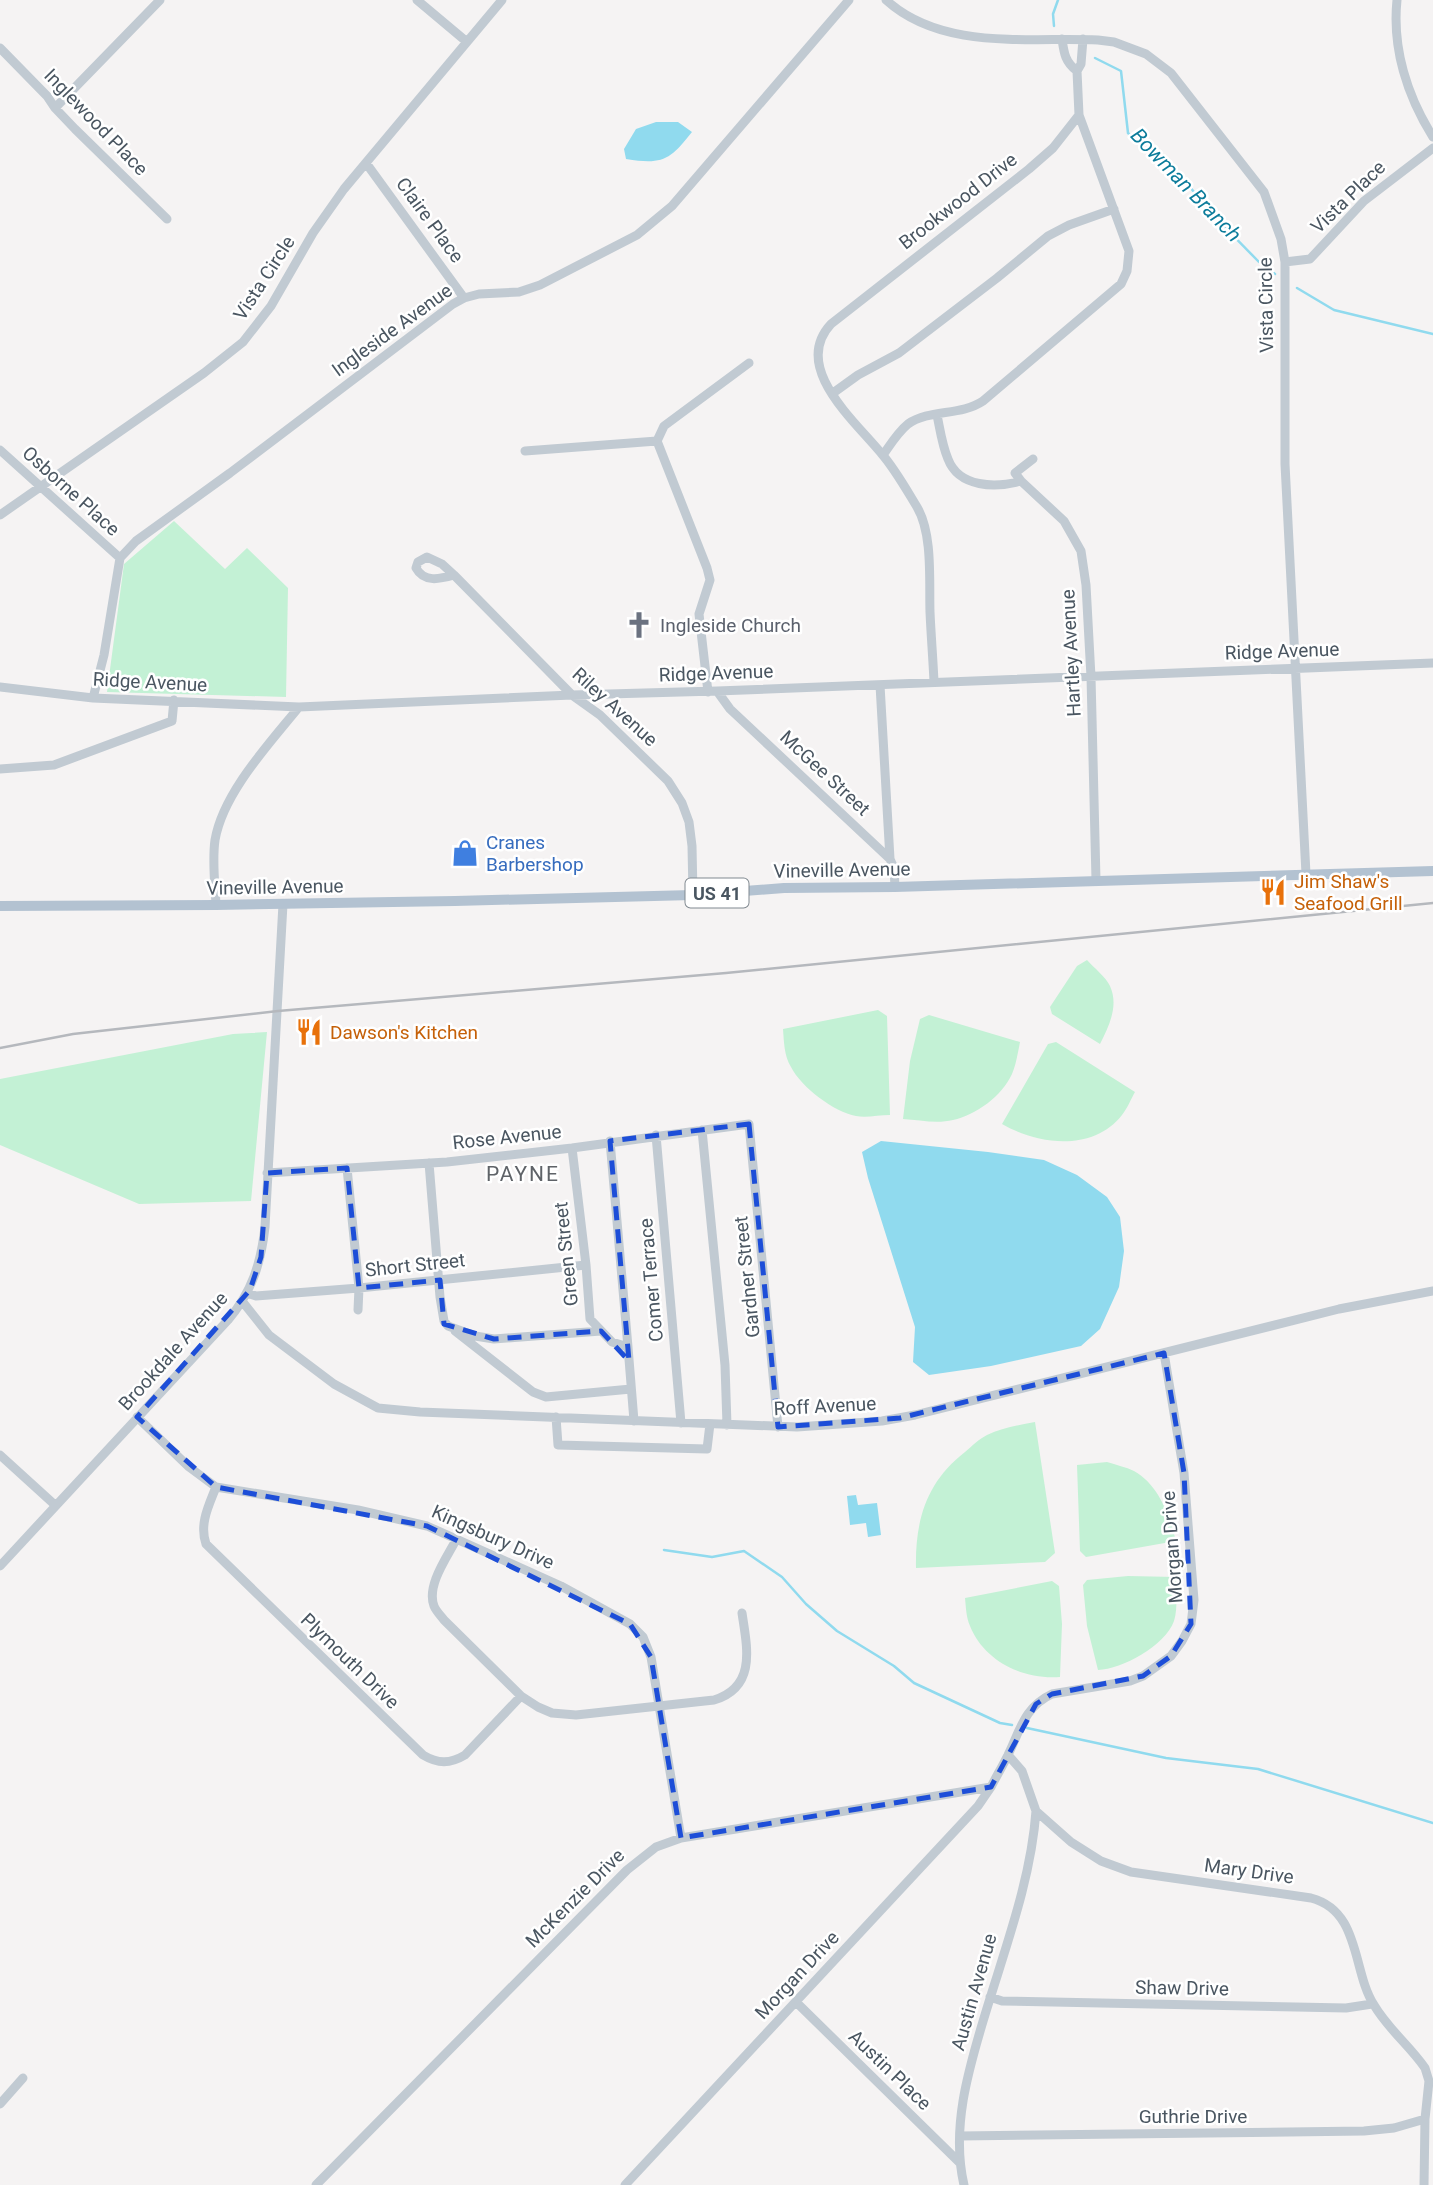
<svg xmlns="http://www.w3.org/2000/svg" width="1433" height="2185" font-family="Roboto,sans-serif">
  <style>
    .green { fill: #c3f1d5 }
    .water { fill: #90daee }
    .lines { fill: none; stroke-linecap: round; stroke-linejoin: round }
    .stream { stroke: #90daee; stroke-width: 2.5 }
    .minor { stroke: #c1cad2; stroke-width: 9 }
    .major { stroke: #b3c2d1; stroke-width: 10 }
    .rail { stroke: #b5b8bd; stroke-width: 2.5 }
    .marked { fill: none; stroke: #1d4ed8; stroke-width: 5; stroke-dasharray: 14 9; stroke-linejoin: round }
    .labels { text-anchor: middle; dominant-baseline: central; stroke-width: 5; stroke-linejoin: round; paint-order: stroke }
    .shield { fill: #fff; stroke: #808990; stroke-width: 2 }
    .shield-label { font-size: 18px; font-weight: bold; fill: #4a5661 }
    .street-label { font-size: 19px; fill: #4a5661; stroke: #fff }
    .worship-label { font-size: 19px; fill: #5b616d; stroke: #fff; text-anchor: start }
    .shop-label { font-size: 19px; fill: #366cbe; stroke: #fff; text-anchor: start }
    .food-label { font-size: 19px; fill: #c56008; stroke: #fff; text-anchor: start }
    .water-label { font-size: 21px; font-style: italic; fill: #0c7c9b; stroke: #fff }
    .neighbourhood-label { font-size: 21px; letter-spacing: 2px; fill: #5f6368; stroke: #fff }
  </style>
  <rect width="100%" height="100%" fill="#f5f3f3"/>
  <!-- green -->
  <path class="green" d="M174,521l51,48 22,-21 41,40 -2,109 -179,-5 17,-128z
    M1087,960c7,8 19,17 23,26 9,20 -1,40 -10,58l-48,-30 -2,-7 27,-41z
    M878,1010l9,6 3,99c-11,0 -24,3 -34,1 -22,-4 -55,-29 -65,-49 -7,-11 -7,-25 -8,-38z
    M929,1015l91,27c-2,10 -4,23 -8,32 -10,22 -36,41 -59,46 -16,4 -34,0 -50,-1l7,-58 10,-42z
    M267,1032l-16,169 -112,3 -139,-59v-66l233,-45z
    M1056,1042l79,50c-4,7 -8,17 -13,23 -29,37 -84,30 -120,9l46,-80z
    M1035,1422l20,131 -10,9 -129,6c-1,-47 10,-86 49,-116 7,-6 14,-13 22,-17 15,-7 32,-10 48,-13z
    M1107,1462c9,3 19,5 27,9 25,14 35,44 42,70l-90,16 -6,-6 -3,-86z
    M1128,1576l48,1c0,13 2,31 -2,44 -9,25 -52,48 -76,49l-11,-44 -4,-41 4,-5z
    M1052,1581l7,5 3,38 -2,53c-37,3 -76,-16 -90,-51 -4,-9 -4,-19 -5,-28z"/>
  <!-- water -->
  <path class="water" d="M656,122h22l14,10c-22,28 -29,33 -66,27l-2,-10 12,-20z
    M881,1141l107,11 56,8 33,15 30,22 13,20 4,34 -5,36 -19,42 -19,17 -90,20 -62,9 -16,-13 2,-35 -47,-149 -6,-26z
    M856,1495l2,10 19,-2 4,32 -13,2 -2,-14 -16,2 -3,-29z"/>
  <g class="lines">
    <!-- stream -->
    <path class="stream" d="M1054,26l-1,-12 5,-14
      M1095,58l26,13 7,62 19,18 30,20 34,42 47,48 17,13
      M1297,288l37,22 99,24
      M664,1550l48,7 32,-6 38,26 24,27 31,27 57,35 20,17 86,40 12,2
      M1027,1728l139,30 92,11 175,54"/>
    <!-- minor -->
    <path class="minor" d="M417,0l50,42
      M886,0c56,51 142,37 212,40l16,2 32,12 25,19 93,119 17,47 4,23v202l21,410
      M1397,0c-5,48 10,96 36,137
      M1062,39c2,14 3,23 15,32
      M0,48l47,48 8,12 20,21 92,90
      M55,108l105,-108
      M366,163l98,135
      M1285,262l25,-3 54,-58 69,-53
      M833,393l25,-18 41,-22 98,-75 51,-42 21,-11 45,-16
      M937,415c3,14 5,30 11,44 11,29 48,29 73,22
      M657,441l50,127 3,12 -11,34 9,78
      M0,450l120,108
      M525,451l132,-10 7,-15 85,-63
      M883,455c7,-10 15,-23 25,-31 21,-15 53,-8 75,-23l138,-117 6,-13 2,-20 -50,-136
      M1033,459l-18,14 6,8 43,40 17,30 5,34 5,92 5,203
      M0,515l204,-142 39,-31 28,-36 42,-73 31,-44 158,-189
      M454,575c-14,4 -30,8 -38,-7l2,-6 9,-5 15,7 12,11 118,120 28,20 68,66 14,22 7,19 3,24 1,49
      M934,682c-1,-23 -3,-47 -4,-70 -1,-31 3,-78 -13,-105 -11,-18 -22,-38 -36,-54 -27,-33 -90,-86 -50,-129l198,-155 24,-21 26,-33 -2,-44 4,-7 2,-25
      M880,685l10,174
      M0,687l93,11 206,9 273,-12 145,-4 716,-28
      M717,691l13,18 160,150 4,9 1,19
      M93,698l11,-43 16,-97 16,-17 94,-68 223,-169 11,-6 15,-4 40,-2 21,-7 97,-50 35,-29 177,-206
      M0,769l54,-4 118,-44 2,-21
      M216,905c-1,-21 -4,-44 -1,-65 8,-47 54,-96 84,-133
      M702,1130l23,235 2,60
      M656,1135l25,288
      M610,1141l18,206
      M572,1148l14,117 4,54 22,23 16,5 6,74
      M429,1163l11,134 4,24 4,5 27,10 19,3 107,-8
      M347,1168l12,120 -1,22
      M267,1173l180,-11 125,-14 177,-24 29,303
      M247,1293l9,3 103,-8 227,-23
      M242,1301l27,34 65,49 44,24 42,4 377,15 85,-6 33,-6 424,-106 94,-18
      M455,1331l78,61 13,5 85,-8
      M137,1417l52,50 27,20 142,23 69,16 134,60 69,38 13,13 8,20 30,181
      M556,1417l2,28 149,4 3,-25
      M0,1455l55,50
      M216,1487c-7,18 -17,37 -10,57l217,211c15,9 27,9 42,0l56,-59
      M457,1538c-9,18 -31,47 -23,68 2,5 7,10 10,14l77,76 17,11 14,6 24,2 138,-15c43,-13 33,-53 28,-87
      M0,1566l228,-246c24,-28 33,-57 37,-93l18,-323
      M1008,1755l14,16 14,40 35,31 30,19 30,11 180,26c50,13 41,73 63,107 14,24 36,41 51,63l4,13 -4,38 -1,66
      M990,1997l12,4 344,7 26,-4
      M796,2002l163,160
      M0,2104l23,-26
      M960,2136l404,-5 30,-3 31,-9
      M316,2185l311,-315 29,-23 25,-9 310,-51c5,-10 11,-20 16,-30 13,-26 17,-50 45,-63l78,-13 13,-5 28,-20 11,-15 9,-17 3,-24 -10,-127 -20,-120
      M625,2185l353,-379 13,-19
      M964,2185c-13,-56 4,-114 20,-167 20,-67 47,-137 52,-207"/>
    <!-- major -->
    <path class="major" d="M0,906l216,-1 239,-4 238,-6 91,-7 111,-1 538,-16"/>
    <!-- rail -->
    <path class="rail" d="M0,1048l73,-14 205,-23 448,-38 707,-70"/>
  </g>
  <!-- marked area -->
  <path class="marked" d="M749,1124l29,303 122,-9 264,-65 20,120 7,151 -20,32 -28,20 -91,18 -16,10 -45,83 -310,51 -30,-181 -21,-33 -203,-98 -211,-39 -79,-70 113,-127 11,-33 6,-84 80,-5 12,120 81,-8 4,44 50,15 107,-8 28,30 -19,-220z"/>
  <!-- icons -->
  <defs>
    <symbol id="church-bare" viewBox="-9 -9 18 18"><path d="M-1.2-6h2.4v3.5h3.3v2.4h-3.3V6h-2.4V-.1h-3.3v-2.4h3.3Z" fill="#6b7280" stroke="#fff" stroke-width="2.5" paint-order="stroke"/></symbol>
    <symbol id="shop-bare" viewBox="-9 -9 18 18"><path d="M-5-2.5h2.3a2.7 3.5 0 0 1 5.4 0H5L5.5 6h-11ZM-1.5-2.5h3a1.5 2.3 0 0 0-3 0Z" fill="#3f7fe0" stroke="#fff" stroke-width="2.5" paint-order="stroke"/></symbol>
    <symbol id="restaurant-bare" viewBox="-9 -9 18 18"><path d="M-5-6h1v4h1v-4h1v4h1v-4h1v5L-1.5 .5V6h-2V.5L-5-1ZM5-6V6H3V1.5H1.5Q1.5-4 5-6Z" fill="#e8710a" stroke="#fff" stroke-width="2.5" paint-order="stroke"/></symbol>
  </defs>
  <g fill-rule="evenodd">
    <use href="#church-bare" x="620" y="606" width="38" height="38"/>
    <use href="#shop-bare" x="446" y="834" width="38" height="38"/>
    <use href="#restaurant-bare" x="1254" y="873" width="38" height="38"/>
    <use href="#restaurant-bare" x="290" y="1013" width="38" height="38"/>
  </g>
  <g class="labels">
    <!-- shield labels -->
    <rect class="shield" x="685.5" y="878.5" width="63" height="29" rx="5"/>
    <g class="shield-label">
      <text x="717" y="893">US 41</text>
    </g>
    <!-- street labels -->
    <g class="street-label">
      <text transform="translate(96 122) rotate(46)">Inglewood Place</text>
      <text transform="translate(1348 197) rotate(-44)">Vista Place</text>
      <text transform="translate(958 201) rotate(-38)">Brookwood Drive</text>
      <text transform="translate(430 220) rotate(54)">Claire Place</text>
      <text transform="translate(264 278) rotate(-57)">Vista Circle</text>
      <text transform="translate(1266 305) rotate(-91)">Vista Circle</text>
      <text transform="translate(392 330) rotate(-36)">Ingleside Avenue</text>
      <text transform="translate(71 491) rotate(42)">Osborne Place</text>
      <text transform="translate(1282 651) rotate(-2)">Ridge Avenue</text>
      <text transform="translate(1071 653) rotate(-93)">Hartley Avenue</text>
      <text transform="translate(716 673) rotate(-2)">Ridge Avenue</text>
      <text transform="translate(150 682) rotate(3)">Ridge Avenue</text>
      <text transform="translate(615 707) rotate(42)">Riley Avenue</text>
      <text transform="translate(825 773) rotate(43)">McGee Street</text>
      <text transform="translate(842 870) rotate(-1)">Vineville Avenue</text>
      <text transform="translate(275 887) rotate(-1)">Vineville Avenue</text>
      <text transform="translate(507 1137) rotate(-6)">Rose Avenue</text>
      <text transform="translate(566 1254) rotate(-96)">Green Street</text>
      <text transform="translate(415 1265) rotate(-6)">Short Street</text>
      <text transform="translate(747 1277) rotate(-96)">Gardner Street</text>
      <text transform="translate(651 1280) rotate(-95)">Comer Terrace</text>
      <text transform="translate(173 1351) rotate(-48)">Brookdale Avenue</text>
      <text transform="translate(825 1406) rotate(-3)">Roff Avenue</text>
      <text transform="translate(493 1537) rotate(24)">Kingsbury Drive</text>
      <text transform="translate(1172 1547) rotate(-94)">Morgan Drive</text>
      <text transform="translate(350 1661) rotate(44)">Plymouth Drive</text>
      <text transform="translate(1249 1871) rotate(8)">Mary Drive</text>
      <text transform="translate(575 1898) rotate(-45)">McKenzie Drive</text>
      <text transform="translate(797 1975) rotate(-47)">Morgan Drive</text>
      <text transform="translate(1182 1988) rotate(1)">Shaw Drive</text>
      <text transform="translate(974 1992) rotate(-74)">Austin Avenue</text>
      <text transform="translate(890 2070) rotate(44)">Austin Place</text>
      <text x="1193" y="2116">Guthrie Drive</text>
    </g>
    <!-- worship labels -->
    <g class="worship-label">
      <text x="660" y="625">Ingleside Church</text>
    </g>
    <!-- shop labels -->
    <g class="shop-label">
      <text x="486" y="842">Cranes<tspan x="486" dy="22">Barbershop</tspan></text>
    </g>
    <!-- food labels -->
    <g class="food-label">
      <text x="1294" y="881">Jim Shaw's<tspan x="1294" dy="22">Seafood Grill</tspan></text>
      <text x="330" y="1032">Dawson's Kitchen</text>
    </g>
    <!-- water labels -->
    <g class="water-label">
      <text transform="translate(1186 185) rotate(46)">Bowman Branch</text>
    </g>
    <!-- neighbourhood labels -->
    <g class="neighbourhood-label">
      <text x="523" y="1174">PAYNE</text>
    </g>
  </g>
</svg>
